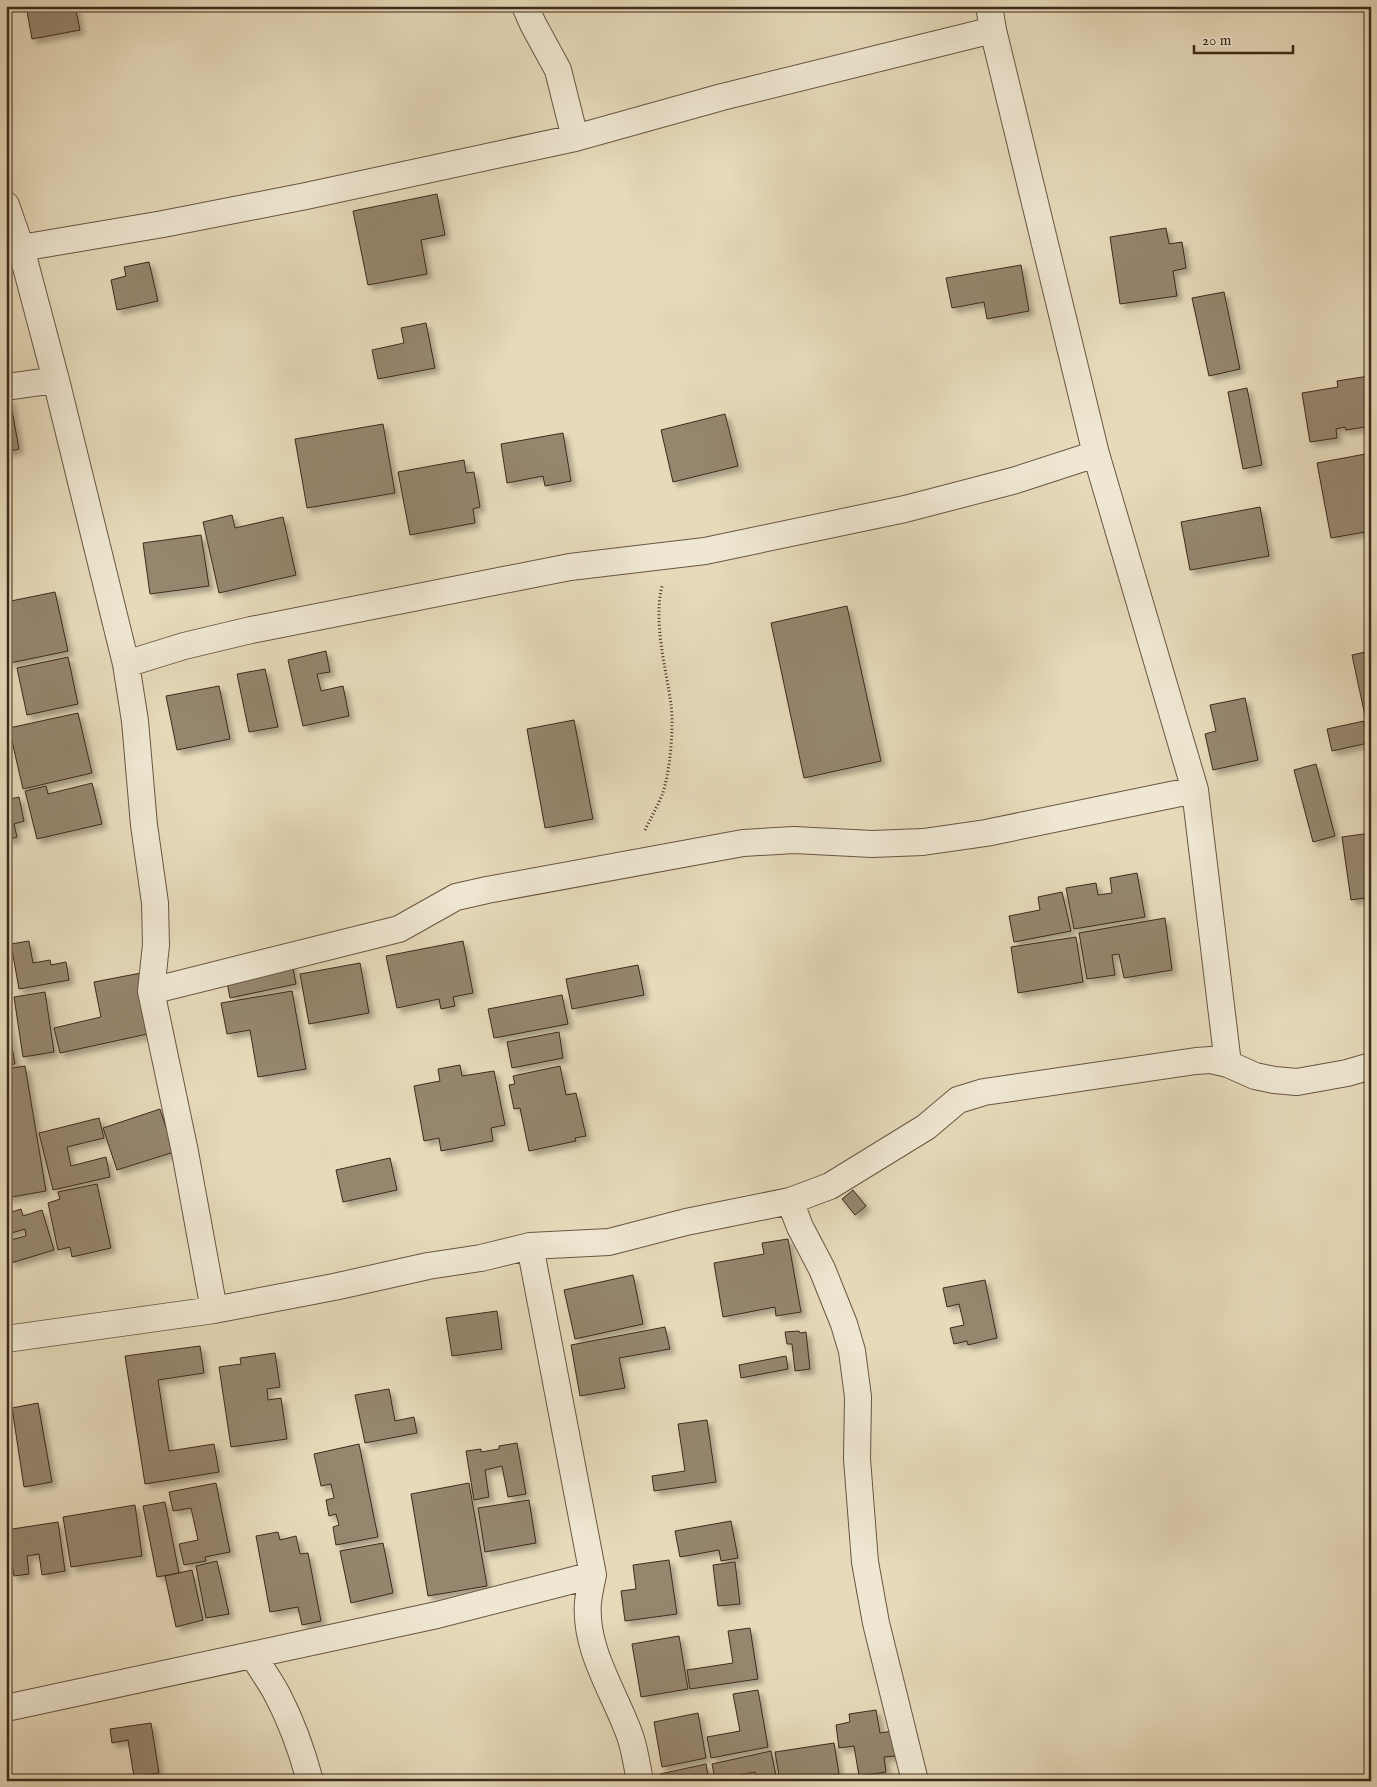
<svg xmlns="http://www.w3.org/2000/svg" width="1377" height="1787" font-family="'IM FELL English',serif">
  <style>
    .building { fill: #95866e; stroke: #3e2a1b; fill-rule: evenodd; filter: url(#shadow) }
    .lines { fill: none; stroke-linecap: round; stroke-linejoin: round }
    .minor-casing { stroke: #685643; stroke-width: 28 }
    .path { stroke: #3e2a1b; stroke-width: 3; stroke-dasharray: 1 2.5; stroke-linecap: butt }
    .minor { stroke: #efe7d2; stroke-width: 26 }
  </style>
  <defs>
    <filter id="shadow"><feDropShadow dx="4.5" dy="4.5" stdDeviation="2.5" flood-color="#0004"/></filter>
  </defs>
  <rect width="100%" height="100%" fill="#e6daba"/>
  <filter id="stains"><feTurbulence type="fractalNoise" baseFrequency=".004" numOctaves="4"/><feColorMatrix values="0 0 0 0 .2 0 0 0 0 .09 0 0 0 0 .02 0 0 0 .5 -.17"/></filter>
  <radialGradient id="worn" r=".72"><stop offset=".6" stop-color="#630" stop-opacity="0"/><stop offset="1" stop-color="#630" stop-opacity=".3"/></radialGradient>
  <!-- building -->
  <path class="building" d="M26,6h49l5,24 -48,9z
    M437,194l8,41 -24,5 6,34 -59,11 -15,-74z
    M1166,228l3,16 13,-2 4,26 -13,3 4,25 -57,8 -10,-67z
    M149,262l9,39 -41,9 -6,-30 15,-4 -2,-9z
    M1021,265l8,46 -42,8 -3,-17 -32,6 -6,-30z
    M1224,292l16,77 -31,7 -17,-78z
    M426,323l9,45 -57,11 -6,-29 32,-7 -3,-15z
    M1369,376l2,50 -25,4 -1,-3 -9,2 1,9 -27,4 -8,-49 36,-6 -1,-6z
    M1247,388l15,77 -19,4 -15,-77z
    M6,399h4l9,50 -13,3z
    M725,414l13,52 -65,16 -12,-52z
    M383,424l12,69 -88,15 -12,-69z
    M563,433l8,48 -26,5 -2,-10 -36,7 -6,-39z
    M1371,453v78l-40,7 -14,-75z
    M464,460l2,13 8,-1 6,35 -7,2 2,14 -65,12 -12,-63z
    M1260,507l9,49 -79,14 -9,-48z
    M232,515l3,13 48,-11 13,58 -77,18 -16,-71z
    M201,535l8,51 -59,8 -7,-51z
    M55,592l13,59 -58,12 -4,-17v-44z
    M847,606l34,155 -77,17 -33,-155z
    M326,651l4,21 -13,2 4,17 22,-5 6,30 -46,10 -15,-66z
    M1370,651l1,73 -4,1 -15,-70z
    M68,657l10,47 -51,11 -10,-47z
    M265,669l13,58 -29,5 -12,-58z
    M219,686l11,53 -53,11 -11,-54z
    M1245,698l13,62 -45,10 -8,-36 11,-3 -6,-26z
    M78,713l14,60 -69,16 -14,-61z
    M574,720l19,99 -48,9 -18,-99z
    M1364,721l4,22 -36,8 -5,-22z
    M1316,764l19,72 -22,6 -19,-72z
    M92,783l10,41 -65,15 -12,-48 21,-5 2,8z
    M19,797l5,24 -10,3 3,13 -11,3v-40z
    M1371,833v64l-20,3 -9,-63z
    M1137,873l8,44 -71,12 -8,-41 30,-5 2,12 14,-2 -2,-15z
    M1062,892l9,39 -57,11 -5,-26 31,-6 -2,-13z
    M1165,918l7,52 -48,8 -5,-24 -7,1 3,20 -28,4 -8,-46z
    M1076,937l7,45 -65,11 -7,-46z
    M29,941l4,22 17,-3 1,5 15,-3 3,18 -50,9 -8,-45z
    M463,941l10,52 -20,4 2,9 -14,3 -2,-10 -42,9 -11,-52z
    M292,963l4,21 -66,14 -4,-21z
    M360,963l9,50 -60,11 -9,-50z
    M638,965l6,30 -72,14 -6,-30z
    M141,973l11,60 -92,20 -6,-25 47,-11 -7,-35z
    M292,991l14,78 -48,8 -8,-47 -23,4 -6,-31z
    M45,992l9,60 -31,5 -9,-60z
    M562,995l6,29 -74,14 -6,-29z
    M6,1012l9,52 -9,1z
    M559,1032l4,26 -51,10 -5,-26z
    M460,1065l2,11 32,-5 11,54 -14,3 2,13 -52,10 -2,-13 -15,3 -10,-55 26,-5 -2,-12z
    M25,1066l21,125 -40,7v-129z
    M560,1066l6,29 10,-2 10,43 -11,2 1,3 -47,10 -9,-43 -6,1 -5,-24 6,-1 -2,-8z
    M160,1109l14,43 -57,18 -14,-42z
    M99,1118l5,20 -37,9 4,19 35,-9 4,20 -57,13 -14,-57z
    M390,1158l7,32 -54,12 -7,-32z
    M97,1184l14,64 -39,9 -2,-10 -12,3 -10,-47 12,-4 -2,-7z
    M853,1190l13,16 -11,9 -13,-16z
    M21,1209l2,7 19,-6 12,40 -43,13 -3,-10h-2v-39zM25,1229l1,7 -16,4 -2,-6z
    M788,1239l13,73 -25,4 -1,-9 -52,10 -9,-54 50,-9 -2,-11z
    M633,1275l10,49 -68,15 -11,-49z
    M985,1280l12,58 -29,7 -1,-4 -13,3 -4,-16 14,-3 -5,-21 -12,3 -4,-19z
    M497,1311l5,38 -50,7 -6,-38z
    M665,1327l5,22 -51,9 6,30 -45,8 -9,-51z
    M799,1331l1,2 6,-1 4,37 -15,2 -3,-27h-5l-2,-12z
    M200,1346l4,27 -46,7 11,71 45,-7 5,28 -74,12 -20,-128z
    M275,1353l5,34 -13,2 1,11 13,-2 6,41 -56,8 -12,-80 22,-3 -1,-6z
    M786,1356l2,13 -47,9 -2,-13z
    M389,1389l6,32 19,-4 3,16 -52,10 -10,-48z
    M38,1403l14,79 -28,5 -12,-79z
    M707,1420l9,62 -62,9 -2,-15 33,-5 -7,-47z
    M517,1443l9,51 -18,3 -6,-31 -17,4 4,27 -15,3 -8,-49 15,-2v3l18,-3v-3z
    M359,1444l19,93 -42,8 -3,-18 6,-2 -3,-11 -7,2 -3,-16 8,-2 -3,-14 -10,2 -7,-32z
    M216,1483l14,69 -25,5 1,4 -22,4 -5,-21 19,-4 -7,-32 -18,3 -4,-19z
    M469,1483l18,103 -59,10 -17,-102z
    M529,1500l7,43 -51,9 -7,-44z
    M165,1502l14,71 -22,4 -14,-71z
    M135,1505l7,51 -71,11 -8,-50z
    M731,1521l7,37 -17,3 -2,-11 -39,7 -5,-26z
    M58,1522l7,49 -23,4 -3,-21 -12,2 2,18 -15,2 -3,-17h-5v-29z
    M278,1532l2,8 16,-4 4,18 8,-1 13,68 -19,4 -4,-18 -28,5 -14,-76z
    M383,1543l10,50 -42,10 -11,-52z
    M669,1560l8,54 -52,7 -4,-30 15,-2 -3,-24z
    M217,1561l12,53 -23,4 -10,-52z
    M735,1562l5,42 -22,2 -5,-41z
    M192,1570l11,50 -27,7 -11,-51z
    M750,1628l8,51 -68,10 -3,-19 46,-7 -5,-32z
    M679,1636l9,53 -47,8 -9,-53z
    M758,1690l10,57 -57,11 -4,-21 33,-6 -7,-37z
    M876,1710l4,23 12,-2 4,25 -12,1 2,15 -27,4 -5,-30 -15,2 -3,-23 14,-3 -1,-8z
    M698,1713l8,45 -44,9 -8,-45z
    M151,1723l8,50 -25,4 -6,-37 -16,3 -2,-14z
    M834,1743l5,31 -31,5 1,2h-29l-5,-29z
    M771,1751l6,30h-20l-2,-9 -40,8 -3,-16z
    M706,1764l3,17h-48l-1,-7z"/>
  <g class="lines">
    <defs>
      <path id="minor" d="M525,6l8,18 25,46 17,68
        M989,6l4,24 103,424 99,336 33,274
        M6,205l15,43 35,132 70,284 9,57 9,104 11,78 1,42 -5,46 34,161 29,158
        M21,248l142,-24 143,-28 269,-58 147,-41 271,-67
        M6,387l50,-7
        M126,664l58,-18 67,-16 319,-63 135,-16 200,-42 111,-29 80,-26
        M151,991l248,-62 57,-32 31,-7 256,-47 51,-3 78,4 51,-2 63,-9 209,-43
        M790,1201l10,26 22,42 22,55 8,27 6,46 -1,62 8,103 11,61 39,158
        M530,1246l63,329c-2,9 -4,18 -5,27 -4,48 27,91 42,134 5,14 7,30 10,45
        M6,1339l208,-29 120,-23 94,-21 53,-8 49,-12 79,-4 77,-20 104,-21 40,-15 96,-59 32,-27 26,-8 212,-31 15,-1 17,4 27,12 19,4 23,2 50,-9 24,-7
        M253,1655c8,14 18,27 25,41 14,27 24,55 32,85
        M6,1708l431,-93 156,-40"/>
    </defs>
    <!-- minor casing -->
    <use href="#minor" class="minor-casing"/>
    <!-- path -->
    <path class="path" d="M645,830c6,-12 12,-23 17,-35 8,-21 12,-68 9,-91 -5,-35 -18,-83 -9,-118"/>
    <!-- minor -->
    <use href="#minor" class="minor"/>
  </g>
  <!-- margin -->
  <rect width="1377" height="1787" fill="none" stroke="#e6daba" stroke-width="25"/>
  <rect x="8" y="8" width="1362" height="1772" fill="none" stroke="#3e2a1b" stroke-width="2.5"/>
  <rect x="12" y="12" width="1352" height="1762" fill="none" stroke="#3e2a1b"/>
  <!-- scale -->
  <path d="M1194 45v8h99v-8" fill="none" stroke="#3e2a1b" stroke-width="2.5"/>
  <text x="1202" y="45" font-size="15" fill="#3e2a1b" stroke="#efe7d2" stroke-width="4" paint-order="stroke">20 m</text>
  <rect width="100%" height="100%" filter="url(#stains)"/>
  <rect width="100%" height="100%" fill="url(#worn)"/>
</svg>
